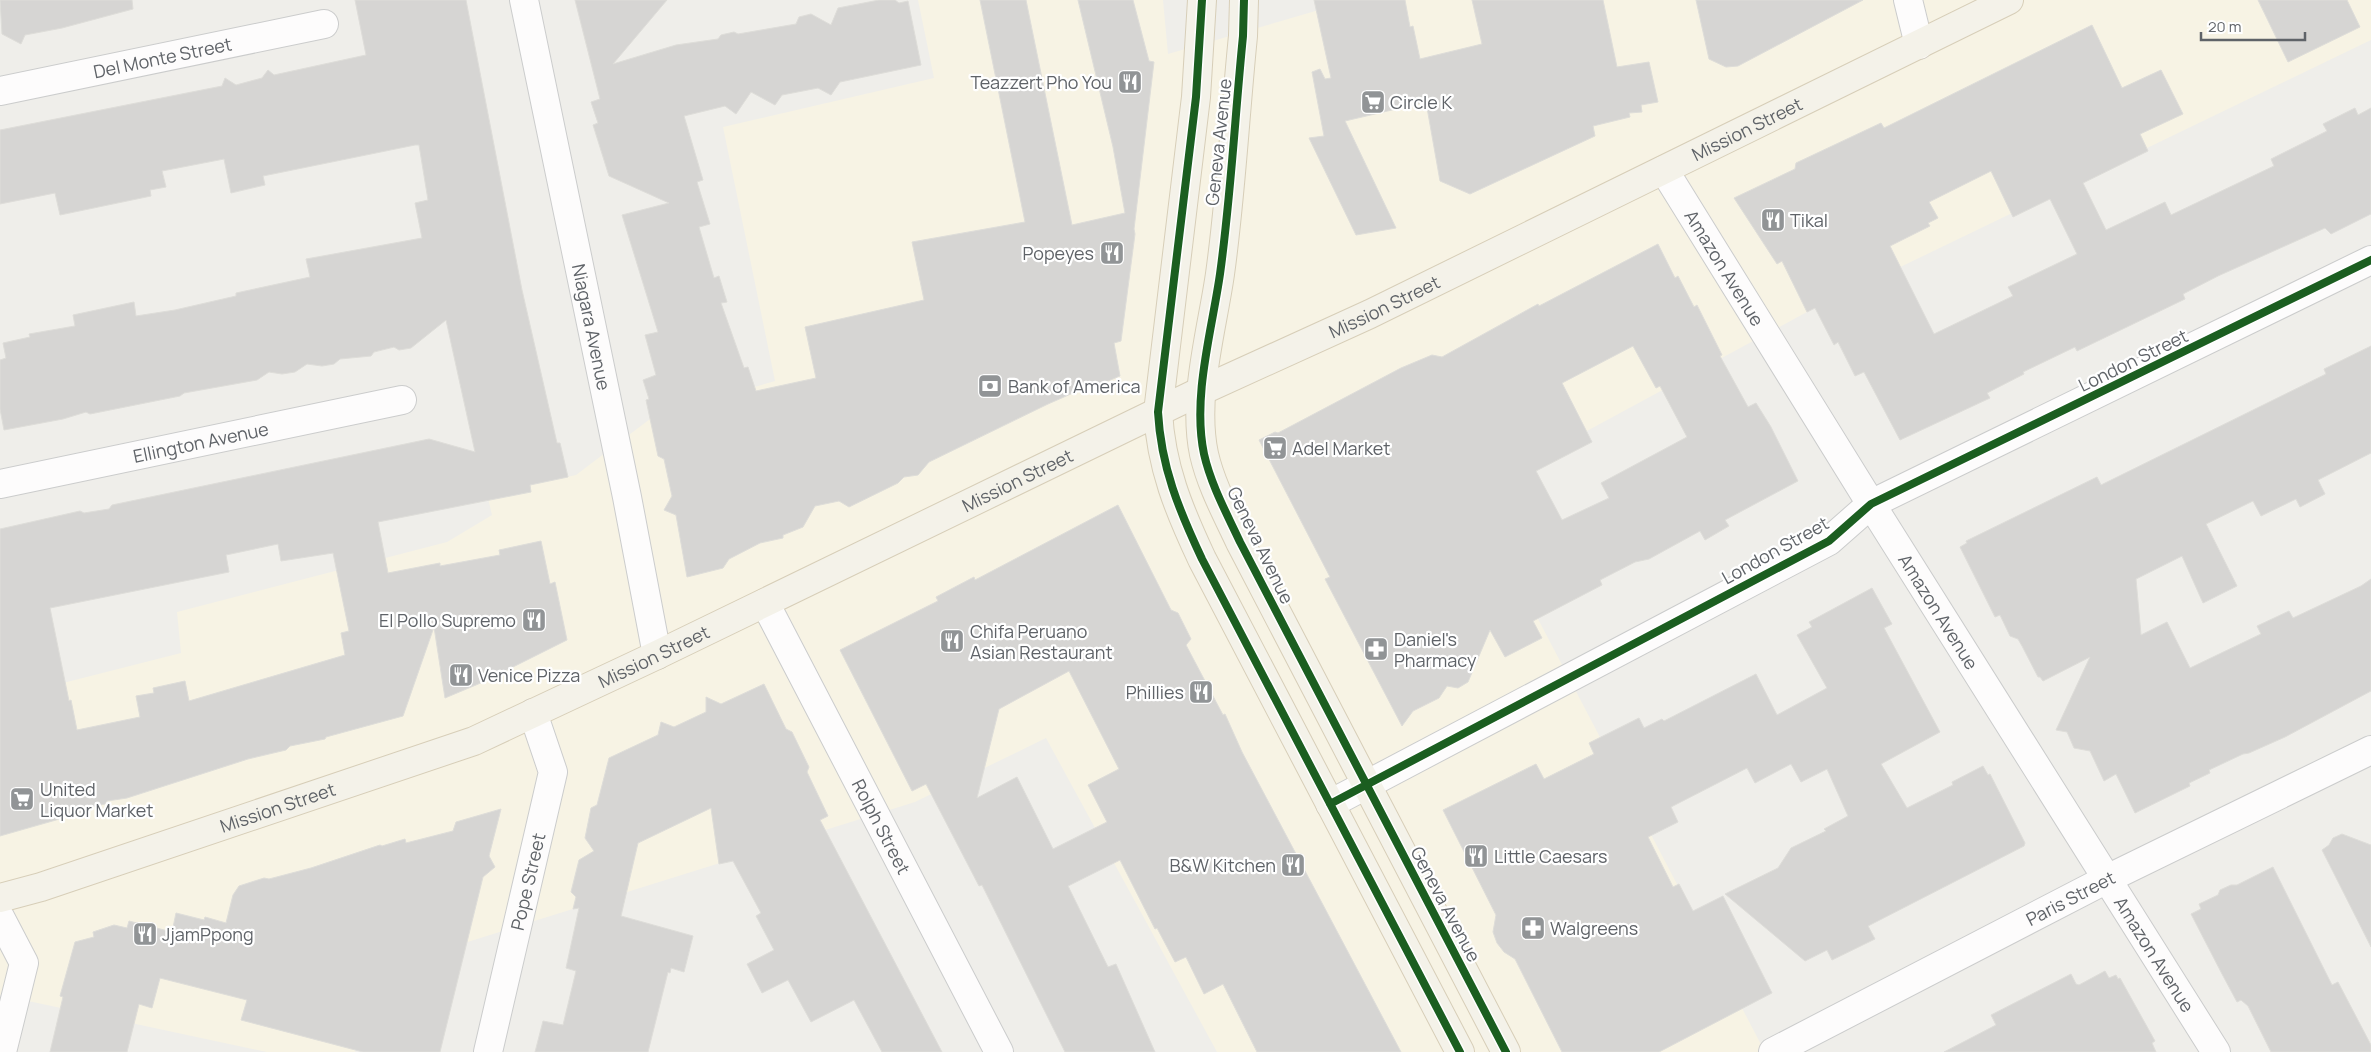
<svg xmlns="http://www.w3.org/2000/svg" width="2371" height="1052" font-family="Manrope,sans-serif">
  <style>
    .commercial { fill: #f7f3e4 }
    .building { fill: #d6d5d3; stroke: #deddd9; fill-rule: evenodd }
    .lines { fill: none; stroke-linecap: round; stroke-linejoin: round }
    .minor-casing { stroke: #cbcccc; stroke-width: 30 }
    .major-casing { stroke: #d7ceb8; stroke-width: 30 }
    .minor { stroke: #fdfcfc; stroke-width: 28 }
    .major { stroke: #f4f2e9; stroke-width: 28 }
    .cycleway-casing { stroke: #fff; stroke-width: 11 }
    .cycleway { stroke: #1b5e20; stroke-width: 8 }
    .labels { text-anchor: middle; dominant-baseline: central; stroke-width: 4.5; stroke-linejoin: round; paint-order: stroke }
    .street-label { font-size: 18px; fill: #5f6368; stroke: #fff }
    .poi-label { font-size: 18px; fill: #5f6368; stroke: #fff; text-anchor: start }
  </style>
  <rect width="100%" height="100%" fill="#efeeea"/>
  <!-- commercial -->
  <path class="commercial" d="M918,0h245l5,54 185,-54h1018v40l-564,272 -335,181 293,559h-548l-171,-314 -131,64 -521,163 -39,87h-88l-267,-57v-296l181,-46 -4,-41 270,-70 45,-27 -5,-21 89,-19 78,-59 121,-35 -52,-254 211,-49z"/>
  <!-- building -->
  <path class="building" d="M0,0h132l1,9 -71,19 -37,7 -4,9 -19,-10z
    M355,0h111l56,290 35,153h3l8,34 -38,8 1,7 -153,30 10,51 52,-10v3l60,-11 -1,-5 42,-9 9,43 5,-2 12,58 -84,42 -38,16 -11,-71 -31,89 -77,21 -1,2 -35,7 -4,4 -38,9 -121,39 -20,3 -2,3 -14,3v3l-91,26v-307l80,-18 4,2 25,-4 3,-4 317,-66 46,13 -29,-132 -35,28 -12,2 -5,-3 -20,5 -3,4 -31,3 -6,5 -12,2 -15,-2 -12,8 -13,2 -13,-2 -12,8 -73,13 -4,3 -90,18 -4,-2 -23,7 -59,11 -4,-21v-49l6,-2 -3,-15 27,-6 -1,-3 46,-8 -2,-11 61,-13 2,14 39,-6 61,-14v-3l74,-16 -4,-18 116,-21 -7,-35 13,-3 -9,-55h-4l-152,31 2,9 -34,8 -7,-34 -62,12 4,16 -16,3 1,6 -91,19 -5,-22 -55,11v-74l222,-44 3,-8 11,7 26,-7 6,-8 6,5 92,-20zM278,544l3,17 52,-8 16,78 -8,2 4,22 -156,46 -4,-20 -32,7 1,5 -18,3 4,21 -63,13 -6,-30 -2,1 -19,-93 179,-36 -3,-17z
    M575,0h92l-54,64 63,-19 42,-6 3,-4 13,-3 4,2 58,-10 3,-7 12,-3 20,11 7,-17 41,-8h16l4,3 9,-2 13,64 -81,17 -9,13 -13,-7 -36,7 -7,10 -24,-13 -15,22 -11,-8 -41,10 19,64 -6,2 13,42 -11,3 15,51 5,-2 8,26 -6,1 23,65 4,-1 8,24 60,-13 -11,-51 119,-27 -12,-58 113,-20 -45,-222h46l46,225 53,-12 -12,-66 -35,-147h55l16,61 5,1 -20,167 1,5 -14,107 -7,2 6,33 -36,15 -2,-2 -34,15 -119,58 -11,13 -14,2 -6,6 -49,24 -10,-6 -24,5 -12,21 -20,8v3l-23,5 -31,16 -6,9 -36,9 -11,-62 -12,-5 8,-14 -8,-37 -6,-3 -12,-56 3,-1 -6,-19 13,-5 -11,-40 13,-3 -36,-117 47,-12 -60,-27 -16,-51 5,-2 -7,-21 9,-3z
    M1314,0h91l5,27 3,-1 7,33 62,-15 -10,-44h131l14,67 32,-5 9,40 -17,3 1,7 -13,1 1,4 -37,9 2,10 -125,58 -30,-13 -14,-79 -81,19 51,107 -40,7 -47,-97 15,-2 -12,-64 8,-3 5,10 6,-1z
    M1696,0h167l-125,66 -12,1 -17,-8z
    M2258,0h89l13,27 -72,35z
    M2092,25l30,63 39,-18 22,44 -43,20 8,17 -65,32 23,47 59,-28 6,13 103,-49 -3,-7 56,-28 -4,-7 32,-16 3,7 13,-7v106l-40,20 -6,-6 -107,48 -35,18 2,5 -108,52 -2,-4 -52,25 1,2 -37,19 3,5 -90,42 -36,-68 -9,4 -17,-34 -4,3 -19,-37 -8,4 -25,-51 -5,3 -43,-66 61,-29 1,-6 85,-40 3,5zM1991,171l22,46 37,-18 27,55 -69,33 5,9 -79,38 -44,-88 40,-20 -2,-3 10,-5 -9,-16z
    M1658,244l17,34 3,-2 16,31 3,-2 25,50 -2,1 28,51 8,-4 15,24 27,54 -73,39 4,6 -24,14 -5,-9 -51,28 -14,3 -35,18 2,5 -69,36 9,17 -37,19 -15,-27 -22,52 -10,6 -11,-2 -8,12 -26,13 -11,15 -77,-147 5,-2 -71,-137 16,-8 3,1 123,-65 31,-13 10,2 96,-53 1,2zM1633,346l23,42 4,-2 27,51 -86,46 8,15 -47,22 -26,-49 56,-29 -30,-59z
    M2371,346v107l-53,27 7,14 -25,13 -4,-8 -35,17 -8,-15 -47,23 31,62 -34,17 -21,-47 -46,23 5,56 26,-13 23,46 71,-34 -4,-8 32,-15 4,7 68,-32 10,-7v112l-86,46 -36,16 -6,1 -34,16 1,3 -21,10 1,3 -55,27 -19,-39 -12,7 -14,-30 -16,-3 -7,-16 -11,-2 34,-73 -47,24 -3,-4h-2l-16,-31 -4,-7 -8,-3 -10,-21 -5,2 -35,-70 7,-4 -1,-2 131,-64 4,8 225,-111 -2,-5z
    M1118,505l53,105 7,3 13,26 -5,6 37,70 2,-1 17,38 159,300h-144l-34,-68 -19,10 -18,-37 -11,5 -18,-34 -2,1 -35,-69 -52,26 40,81 8,-3 39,88h-90l-83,-167 -3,1 -53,-102 -14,7 -72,-141 98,-49 -2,-4 38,-20 1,3zM1069,671l50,98 -31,16 19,37 -54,27 -36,-72 -40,21 22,-89z
    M1872,588l20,36 -8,4 56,104 -59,32 26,44 46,-23 -1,-3 31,-16 5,9 2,-1 35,69 -1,3 -156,80 7,13 -43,21 -5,-10 -22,11 -80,-67 53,-26 13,-20 35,-17 -2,-2 24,-13 -21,-47 -26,13 -10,-18 -36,19 -8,-15 -76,39 7,15 -30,15 25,50 6,-3 14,27 30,-15 49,97 -113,59h-97l-47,-93 -11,-7 -7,-9 -4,-11 3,-17 -53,-105 93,-46 8,15 50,-25 -5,-11 50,-25 5,10 18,-9 2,2 92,-47 21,41 50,-27 -30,-53 15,-8 -3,-5z
    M764,684l22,45 6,3 17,35 -2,5 21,44 -8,4 122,232h-60l-28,-52 -43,22 -23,-42 -26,13 -15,-29 27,-14 -18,-34 5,-3 -28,-52 -14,3 -8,-56 -73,35 -17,73 72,20 -9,36 -13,-4 -1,5 -2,-1 -20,80h-113l8,-31 20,4 13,-54 -10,-3 13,-60 -6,1 3,-12 -5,-5 8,-32 15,-9 -9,-13 6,-30 6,-3 12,-47 49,-23 3,-13 13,5 32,-15v-15l15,7z
    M501,809l-12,47 6,11 -12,10 -43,175h-77l-122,-32 6,-20 -87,-22 -8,30 -13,-4 -12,48h-77l13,-55 -3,-1 15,-54 19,-5 -1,-5 21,-7 13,3 2,-7 43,11 4,-19 28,7 1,-3 21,6 7,-28 6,-9 25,-8 5,1 42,-11 69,-23 2,1 23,-7 1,4 47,-12 3,-9z
    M2342,834l29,11v102l-49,-97 7,-5 4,-7z
    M2273,867l59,118 6,-3 33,63v7h-100l-23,-46 -7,-6 -4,2 -15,-28 -31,-60 10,-5 -2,-5 19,-9 2,-5 11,-5h6z
    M2105,971l4,7 7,-3 2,4 2,-1 35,63 -3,2 4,9h-212l52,-27 -5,-10 80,-41 5,10 3,1z"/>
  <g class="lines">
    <defs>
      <g id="minor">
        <path id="s1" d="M524,0l103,497 30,158"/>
        <path d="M1908,0l11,45"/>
        <path id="s2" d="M0,91l324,-67"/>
        <path id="s3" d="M1664,170l207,334 345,548"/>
        <path id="s4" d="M0,484l402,-84"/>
        <path id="s5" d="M765,603l234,449"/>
        <path d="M1330,804l499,-263 42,-37 500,-244"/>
        <path d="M0,917l24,46 -22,89"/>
        <path id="s6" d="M488,1052l65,-280 -20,-59"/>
        <path id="s7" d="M1773,1052l334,-173 264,-129"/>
      </g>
      <g id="major">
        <path d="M1202,0l-6,97 -38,315c3,55 21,98 44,147l258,493"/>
        <path d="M1244,0l-1,36c-8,79 -12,159 -23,238 -8,56 -28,123 -16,180 7,31 23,60 36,88l266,510"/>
        <path id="s8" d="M0,898l41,-11 433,-146 183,-86 546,-265 167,-76 639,-314"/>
      </g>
    </defs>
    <!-- minor casing -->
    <use href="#minor" class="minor-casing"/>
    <!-- major casing -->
    <use href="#major" class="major-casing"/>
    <!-- minor -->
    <use href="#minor" class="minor"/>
    <!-- major -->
    <use href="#major" class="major"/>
    <defs>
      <path id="cycleway" d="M1202,0l-6,97 -38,315c3,55 21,98 44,147l258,493
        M1244,0l-1,36c-8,79 -12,159 -23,238 -8,56 -28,123 -16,180 7,31 23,60 36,88l266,510
        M1330,804l499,-263 42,-37 500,-244"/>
    </defs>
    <!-- cycleway casing -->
    <use href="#cycleway" class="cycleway-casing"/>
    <!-- cycleway -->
    <use href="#cycleway" class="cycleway"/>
  </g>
  <!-- icons -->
  <defs>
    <symbol id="restaurant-square" viewBox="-11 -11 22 22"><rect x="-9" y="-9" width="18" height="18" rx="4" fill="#919496" stroke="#fff"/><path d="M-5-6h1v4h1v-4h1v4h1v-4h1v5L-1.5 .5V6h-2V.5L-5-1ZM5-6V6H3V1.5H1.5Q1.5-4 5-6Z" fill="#fff"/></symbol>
    <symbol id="supermarket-square" viewBox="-11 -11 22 22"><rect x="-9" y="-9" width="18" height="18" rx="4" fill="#919496" stroke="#fff"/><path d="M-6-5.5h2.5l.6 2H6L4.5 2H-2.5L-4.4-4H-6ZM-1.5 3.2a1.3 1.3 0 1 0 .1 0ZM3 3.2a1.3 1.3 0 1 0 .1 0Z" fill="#fff"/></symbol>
    <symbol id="bank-square" viewBox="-11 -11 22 22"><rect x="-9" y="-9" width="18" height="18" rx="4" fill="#919496" stroke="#fff"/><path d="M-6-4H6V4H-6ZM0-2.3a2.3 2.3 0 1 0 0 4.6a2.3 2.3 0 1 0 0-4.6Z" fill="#fff"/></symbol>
    <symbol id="pharmacy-square" viewBox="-11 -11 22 22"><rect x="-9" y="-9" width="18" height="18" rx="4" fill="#919496" stroke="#fff"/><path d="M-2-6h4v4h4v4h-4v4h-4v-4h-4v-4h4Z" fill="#fff"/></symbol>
  </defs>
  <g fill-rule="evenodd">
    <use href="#restaurant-square" x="1116" y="68" width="28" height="28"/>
    <use href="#supermarket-square" x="1359" y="88" width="28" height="28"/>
    <use href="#restaurant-square" x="1759" y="206" width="28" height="28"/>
    <use href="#restaurant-square" x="1098" y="239" width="28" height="28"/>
    <use href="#bank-square" x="976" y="372" width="28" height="28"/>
    <use href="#supermarket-square" x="1261" y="434" width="28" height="28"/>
    <use href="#restaurant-square" x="520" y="606" width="28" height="28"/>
    <use href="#restaurant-square" x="938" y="627" width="28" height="28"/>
    <use href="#pharmacy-square" x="1362" y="635" width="28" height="28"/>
    <use href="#restaurant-square" x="447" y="661" width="28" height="28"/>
    <use href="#restaurant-square" x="1187" y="678" width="28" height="28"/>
    <use href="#supermarket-square" x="8" y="785" width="28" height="28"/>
    <use href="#restaurant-square" x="1462" y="842" width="28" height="28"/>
    <use href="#restaurant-square" x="1279" y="851" width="28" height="28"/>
    <use href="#pharmacy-square" x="1519" y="914" width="28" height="28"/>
    <use href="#restaurant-square" x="131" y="920" width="28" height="28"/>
  </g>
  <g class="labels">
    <!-- street labels -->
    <g class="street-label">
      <text stroke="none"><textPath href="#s2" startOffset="166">Del Monte Street</textPath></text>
      <text stroke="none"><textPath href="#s8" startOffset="1912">Mission Street</textPath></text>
      <text transform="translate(1218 142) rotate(-84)">Geneva Avenue</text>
      <text stroke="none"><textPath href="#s3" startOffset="115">Amazon Avenue</textPath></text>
      <text stroke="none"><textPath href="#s8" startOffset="1508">Mission Street</textPath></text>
      <text stroke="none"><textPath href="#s1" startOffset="334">Niagara Avenue</textPath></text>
      <text transform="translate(2133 360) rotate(-26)">London Street</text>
      <text stroke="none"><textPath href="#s4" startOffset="205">Ellington Avenue</textPath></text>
      <text stroke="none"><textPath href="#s8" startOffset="1102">Mission Street</textPath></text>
      <text transform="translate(1261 545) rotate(64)">Geneva Avenue</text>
      <text transform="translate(1775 550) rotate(-29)">London Street</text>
      <text stroke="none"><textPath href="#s3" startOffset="520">Amazon Avenue</textPath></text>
      <text stroke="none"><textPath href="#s8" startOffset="698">Mission Street</textPath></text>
      <text stroke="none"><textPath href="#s8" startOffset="292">Mission Street</textPath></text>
      <text stroke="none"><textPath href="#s5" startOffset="252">Rolph Street</textPath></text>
      <text stroke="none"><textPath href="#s6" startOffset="175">Pope Street</textPath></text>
      <text stroke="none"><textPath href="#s7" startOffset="335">Paris Street</textPath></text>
      <text transform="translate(1446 904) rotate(62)">Geneva Avenue</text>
      <text stroke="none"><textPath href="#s3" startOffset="925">Amazon Avenue</textPath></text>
    </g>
    <!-- poi labels -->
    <g class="poi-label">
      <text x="1112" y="82" text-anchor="end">Teazzert Pho You</text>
      <text x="1390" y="102">Circle K</text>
      <text x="1790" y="220">Tikal</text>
      <text x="1094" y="253" text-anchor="end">Popeyes</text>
      <text x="1008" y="386">Bank of America</text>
      <text x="1292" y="448">Adel Market</text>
      <text x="516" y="620" text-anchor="end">El Pollo Supremo</text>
      <text x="970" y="631">Chifa Peruano<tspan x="970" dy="21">Asian Restaurant</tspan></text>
      <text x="1394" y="639">Daniel's<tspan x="1394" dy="21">Pharmacy</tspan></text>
      <text x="478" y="675">Venice Pizza</text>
      <text x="1184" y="692" text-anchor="end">Phillies</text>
      <text x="40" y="789">United<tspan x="40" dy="21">Liquor Market</tspan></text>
      <text x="1494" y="856">Little Caesars</text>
      <text x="1276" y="865" text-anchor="end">B&amp;W Kitchen</text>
      <text x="1550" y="928">Walgreens</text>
      <text x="162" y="934">JjamPpong</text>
    </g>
  </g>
  <!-- scale -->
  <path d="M2201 32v8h104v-8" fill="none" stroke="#5f6368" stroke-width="2.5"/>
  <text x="2208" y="32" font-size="15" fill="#5f6368" stroke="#ffffff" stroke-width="4" paint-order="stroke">20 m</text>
</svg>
